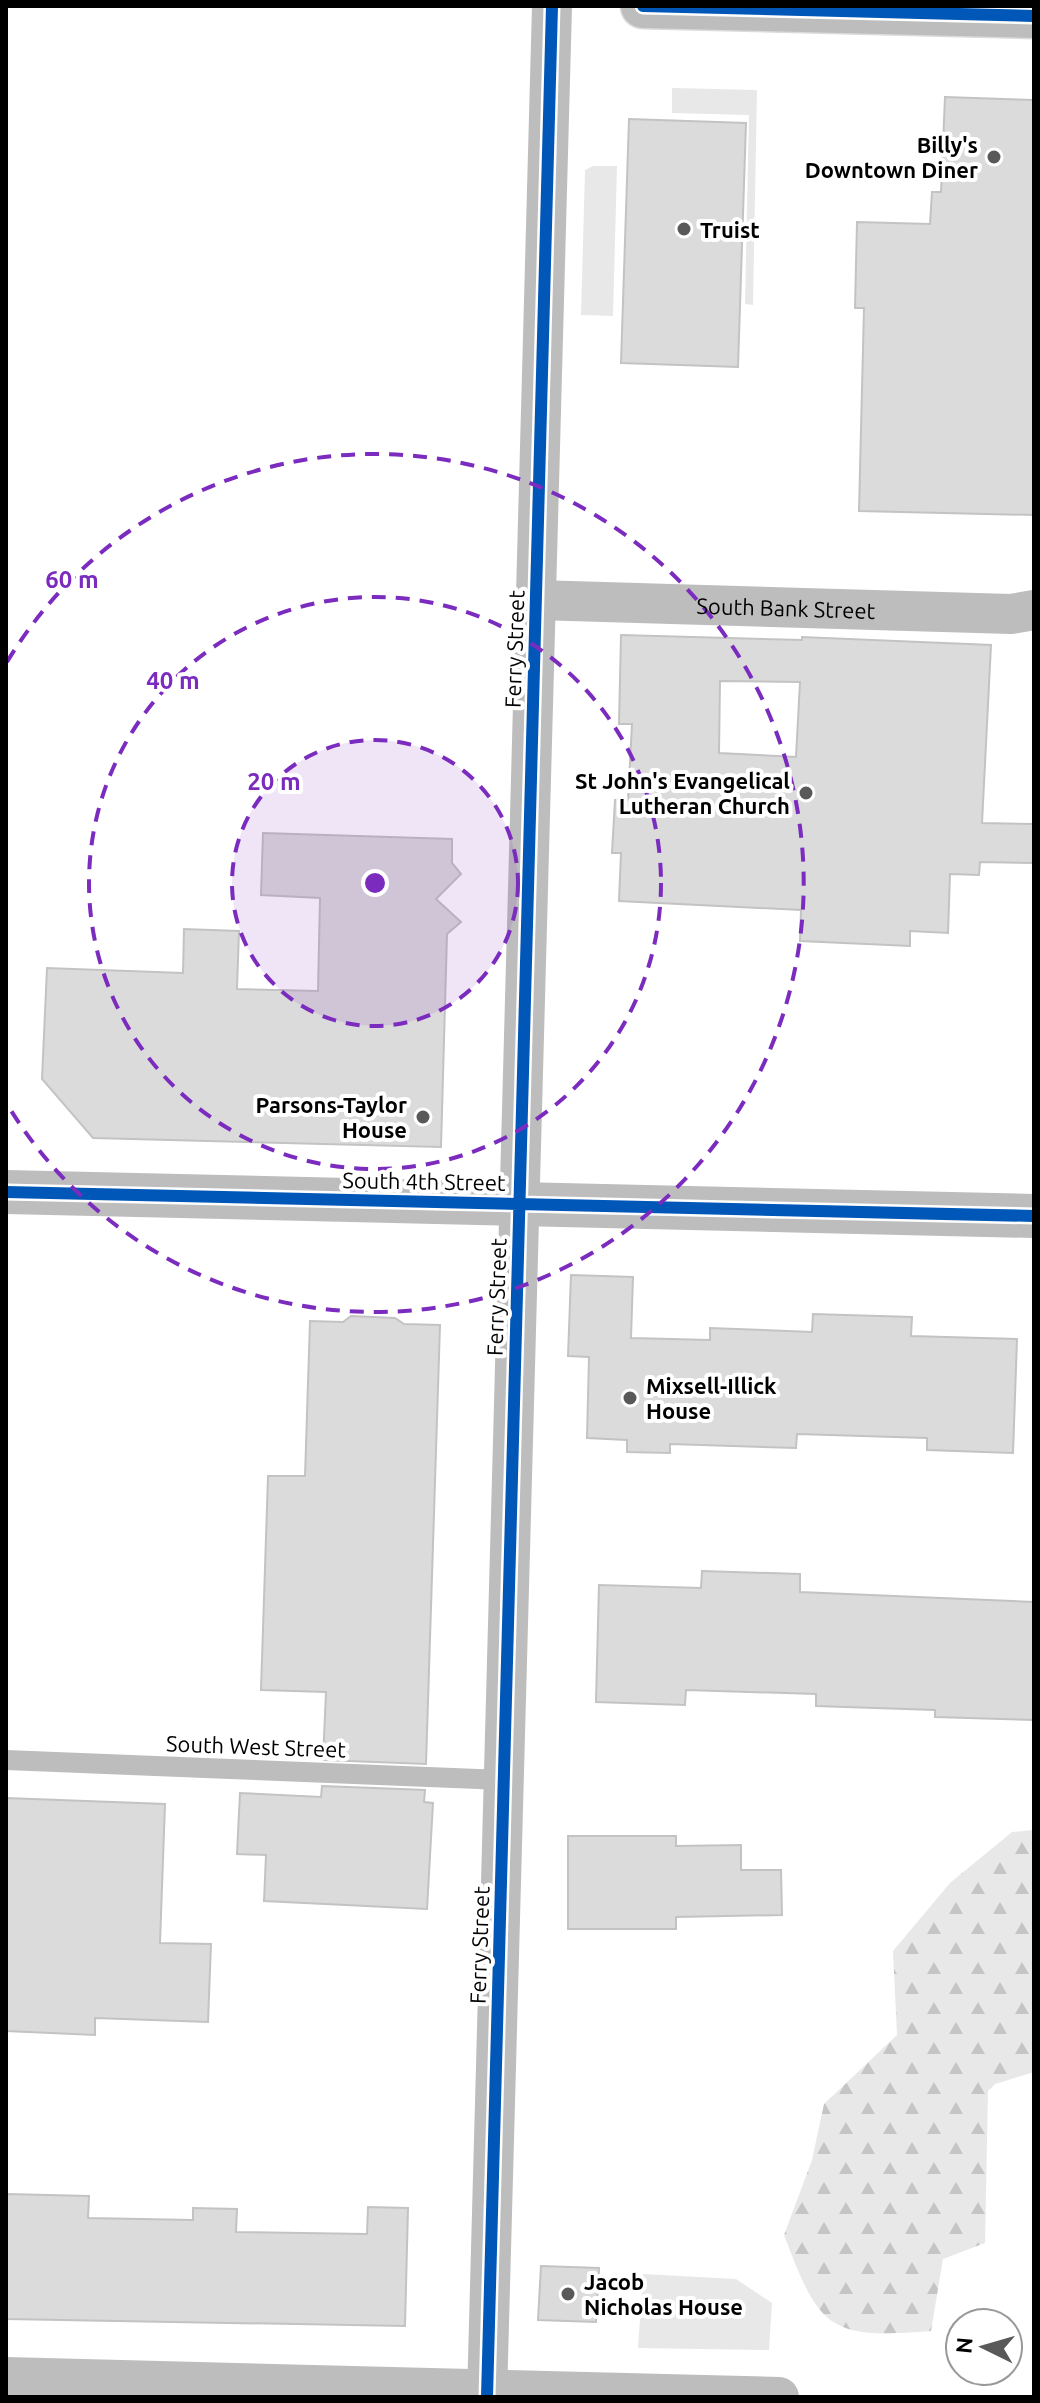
<svg xmlns="http://www.w3.org/2000/svg" width="1040" height="2403" font-family="Ubuntu,sans-serif">
  <style>
    .green { fill: #e8e8e8 }
    .forest { fill: url(#forest-firs) }
    .building { fill: #dbdbdb; stroke: #c3c3c3; stroke-width: 2; fill-rule: evenodd }
    .lines { fill: none; stroke-linecap: round; stroke-linejoin: round }
    .primary-casing { stroke: #dbdbdb; stroke-width: 47 }
    .service { stroke: #bdbdbd; stroke-width: 20 }
    .minor { stroke: #bdbdbd; stroke-width: 40 }
    .tertiary { stroke: #bdbdbd; stroke-width: 44 }
    .primary { stroke: #bdbdbd; stroke-width: 44 }
    .cycleway-casing { stroke: #fff; stroke-width: 17 }
    .cycleway { stroke: #0057b8; stroke-width: 12 }
    .ring { fill: none; stroke: #7b2cbf; stroke-width: 4; stroke-dasharray: 14 10 }
    .poi-dot { fill: #595959; stroke: #fff; stroke-width: 3 }
    .labels { text-anchor: middle; dominant-baseline: central; stroke-width: 8; stroke-linejoin: round; paint-order: stroke }
    .poi-label { font-size: 22px; font-weight: bold; fill: #000; stroke: #fff; text-anchor: end }
    .street-label { font-size: 22px; fill: #000; stroke: #fff }
    .centre { fill: #7b2cbf; stroke: #fff; stroke-width: 4 }
    .ring-label { font-size: 24px; text-anchor: middle; font-weight: bold; fill: #7b2cbf; stroke: #fff; stroke-width: 8; stroke-linejoin: round; paint-order: stroke }
  </style>
  <defs>
    <pattern id="forest-firs" width="22" height="20" patternUnits="userSpaceOnUse" patternTransform="scale(2)"><rect width="22" height="20" fill="#e8e8e8"/><path d="M5 1l3.5 6h-7zM16 11l3.5 6h-7z" fill="#c5c5c5"/></pattern>
  </defs>
  <rect width="100%" height="100%" fill="#fff"/>
  <!-- green -->
  <path class="green" d="M672,88l85,2 -4,215 -8,-1 4,-189 -77,-2z
    M593,166h24l-4,150 -32,-1 4,-145z
    M643,2274l93,5 36,24 -3,47 -131,-2z"/>
  <!-- forest -->
  <path class="forest" d="M1034,1830v242l-39,12 -7,7 -3,152 -42,16 -12,72c-102,8 -111,-1 -147,-96l28,-75 12,-56 73,-69 -4,-84 57,-68 62,-51z"/>
  <!-- building -->
  <path class="building" d="M945,97l89,3v415l-175,-4 5,-203h-9l2,-86 73,2 2,-32h9z
    M629,119l117,4 -8,244 -117,-4z
    M621,635l181,5v-3l189,8 -9,178 52,1v39l-54,-1 -1,13 -29,-1 -2,59 -38,-2v15l-110,-5 1,-31 -182,-9 2,-48h-9l3,-53h13l4,-76h-13zM720,681l80,1 -4,75 -77,-4z
    M263,833l189,6v24l9,11 -25,25 25,23 -14,12 -6,213 -348,-9 -51,-59 5,-111 136,5 1,-44 55,2 -2,58 81,2 2,-93 -59,-3z
    M571,1275l62,2 -2,61 79,2v-12l102,4 1,-18 99,3 -1,19 106,3 -4,114 -86,-3v-12l-130,-4 -1,14 -126,-4v9l-43,-1v-12l-40,-2 2,-81 -21,-1z
    M351,1316l44,2 9,6 36,1 -14,439 -103,-4 3,-68 -65,-2 7,-214h37l5,-155 33,1z
    M702,1571l98,3v18l234,10v118l-99,-3v-7l-119,-4v-12l-130,-4 -1,15 -89,-3 3,-117 102,3z
    M322,1786l103,4 -1,12 9,1 -6,106 -163,-8 2,-46 -29,-1 3,-61 81,4z
    M6,1798l159,6 -5,139 51,1 -3,78 -113,-4v17l-89,-4z
    M568,1836h108v10l65,-1v25h40l1,45 -106,2v12h-108z
    M6,2194l83,2 -1,22 105,2v-12l44,1 -1,23 131,2 1,-27 40,1 -3,118 -399,-7z
    M541,2266l58,2 -3,54 -58,-2z"/>
  <g class="lines">
    <defs>
      <path id="primary" d="M643,6l391,10"/>
    </defs>
    <!-- primary casing -->
    <use href="#primary" class="primary-casing"/>
    <!-- service -->
    <path class="service" d="M6,1760l497,20"/>
    <!-- minor -->
    <g class="minor">
      <path id="s1" d="M536,600l475,14 23,-4"/>
      <path d="M6,2377l773,20"/>
      <path d="M487,2397l65,-2391"/>
    </g>
    <!-- tertiary -->
    <path class="tertiary" d="M6,1192l1028,24"/>
    <!-- primary -->
    <use href="#primary" class="primary"/>
    <defs>
      <path id="cycleway" d="M643,6l391,10
        M6,1192l1028,24
        M487,2397l65,-2391"/>
    </defs>
    <!-- cycleway casing -->
    <use href="#cycleway" class="cycleway-casing"/>
    <!-- cycleway -->
    <use href="#cycleway" class="cycleway"/>
  </g>
  <!-- distance rings -->
  <circle cx="375" cy="883" r="143" fill="#7b2cbf" fill-opacity=".12"/>
  <g class="ring">
    <circle cx="375" cy="883" r="143"/>
    <circle cx="375" cy="883" r="286"/>
    <path d="M7 662A429 429 0 1 1 7 1104"/>
  </g>
  <!-- markers -->
  <g class="poi-dot">
    <circle cx="994" cy="157" r="8"/>
    <circle cx="684" cy="229" r="8"/>
    <circle cx="806" cy="793" r="8"/>
    <circle cx="423" cy="1117" r="8"/>
    <circle cx="630" cy="1398" r="8"/>
    <circle cx="568" cy="2294" r="8"/>
  </g>
  <g class="labels">
    <!-- poi labels -->
    <g class="poi-label">
      <text x="978" y="144">Billy's<tspan x="978" dy="25">Downtown Diner</tspan></text>
      <text x="700" y="229" text-anchor="start">Truist</text>
      <text x="790" y="780">St John's Evangelical<tspan x="790" dy="25">Lutheran Church</tspan></text>
      <text x="407" y="1104">Parsons-Taylor<tspan x="407" dy="25">House</tspan></text>
      <text x="646" y="1385" text-anchor="start">Mixsell-Illick<tspan x="646" dy="25">House</tspan></text>
      <text x="584" y="2281" text-anchor="start">Jacob<tspan x="584" dy="25">Nicholas House</tspan></text>
    </g>
    <!-- street labels -->
    <g class="street-label">
      <text stroke="none"><textPath href="#s1" startOffset="250">South Bank Street</textPath></text>
      <text transform="translate(514 649) rotate(-88)">Ferry Street</text>
      <text transform="translate(424 1181) rotate(1)">South 4th Street</text>
      <text transform="translate(496 1297) rotate(-88)">Ferry Street</text>
      <text transform="translate(256 1746) rotate(2)">South West Street</text>
      <text transform="translate(479 1945) rotate(-88)">Ferry Street</text>
    </g>
  </g>
  <circle cx="375" cy="883" r="12" class="centre"/>
  <g class="ring-label">
    <text x="72" y="588">60 m</text>
    <text x="173" y="689">40 m</text>
    <text x="274" y="790">20 m</text>
  </g>
  <!-- border -->
  <rect width="1040" height="2403" fill="none" stroke="#000000" stroke-width="16"/>
  <!-- north arrow -->
  <g transform="translate(984 2347) rotate(275)"><circle r="38" fill="#ffffff" stroke="#999999" stroke-width="2"/>
  <path d="M0-6L14 30L0 20L-14 30Z" fill="#595959"/>
  <text y="-12" font-size="22" font-weight="bold" text-anchor="middle" fill="#000000">N</text>
  </g>
</svg>
